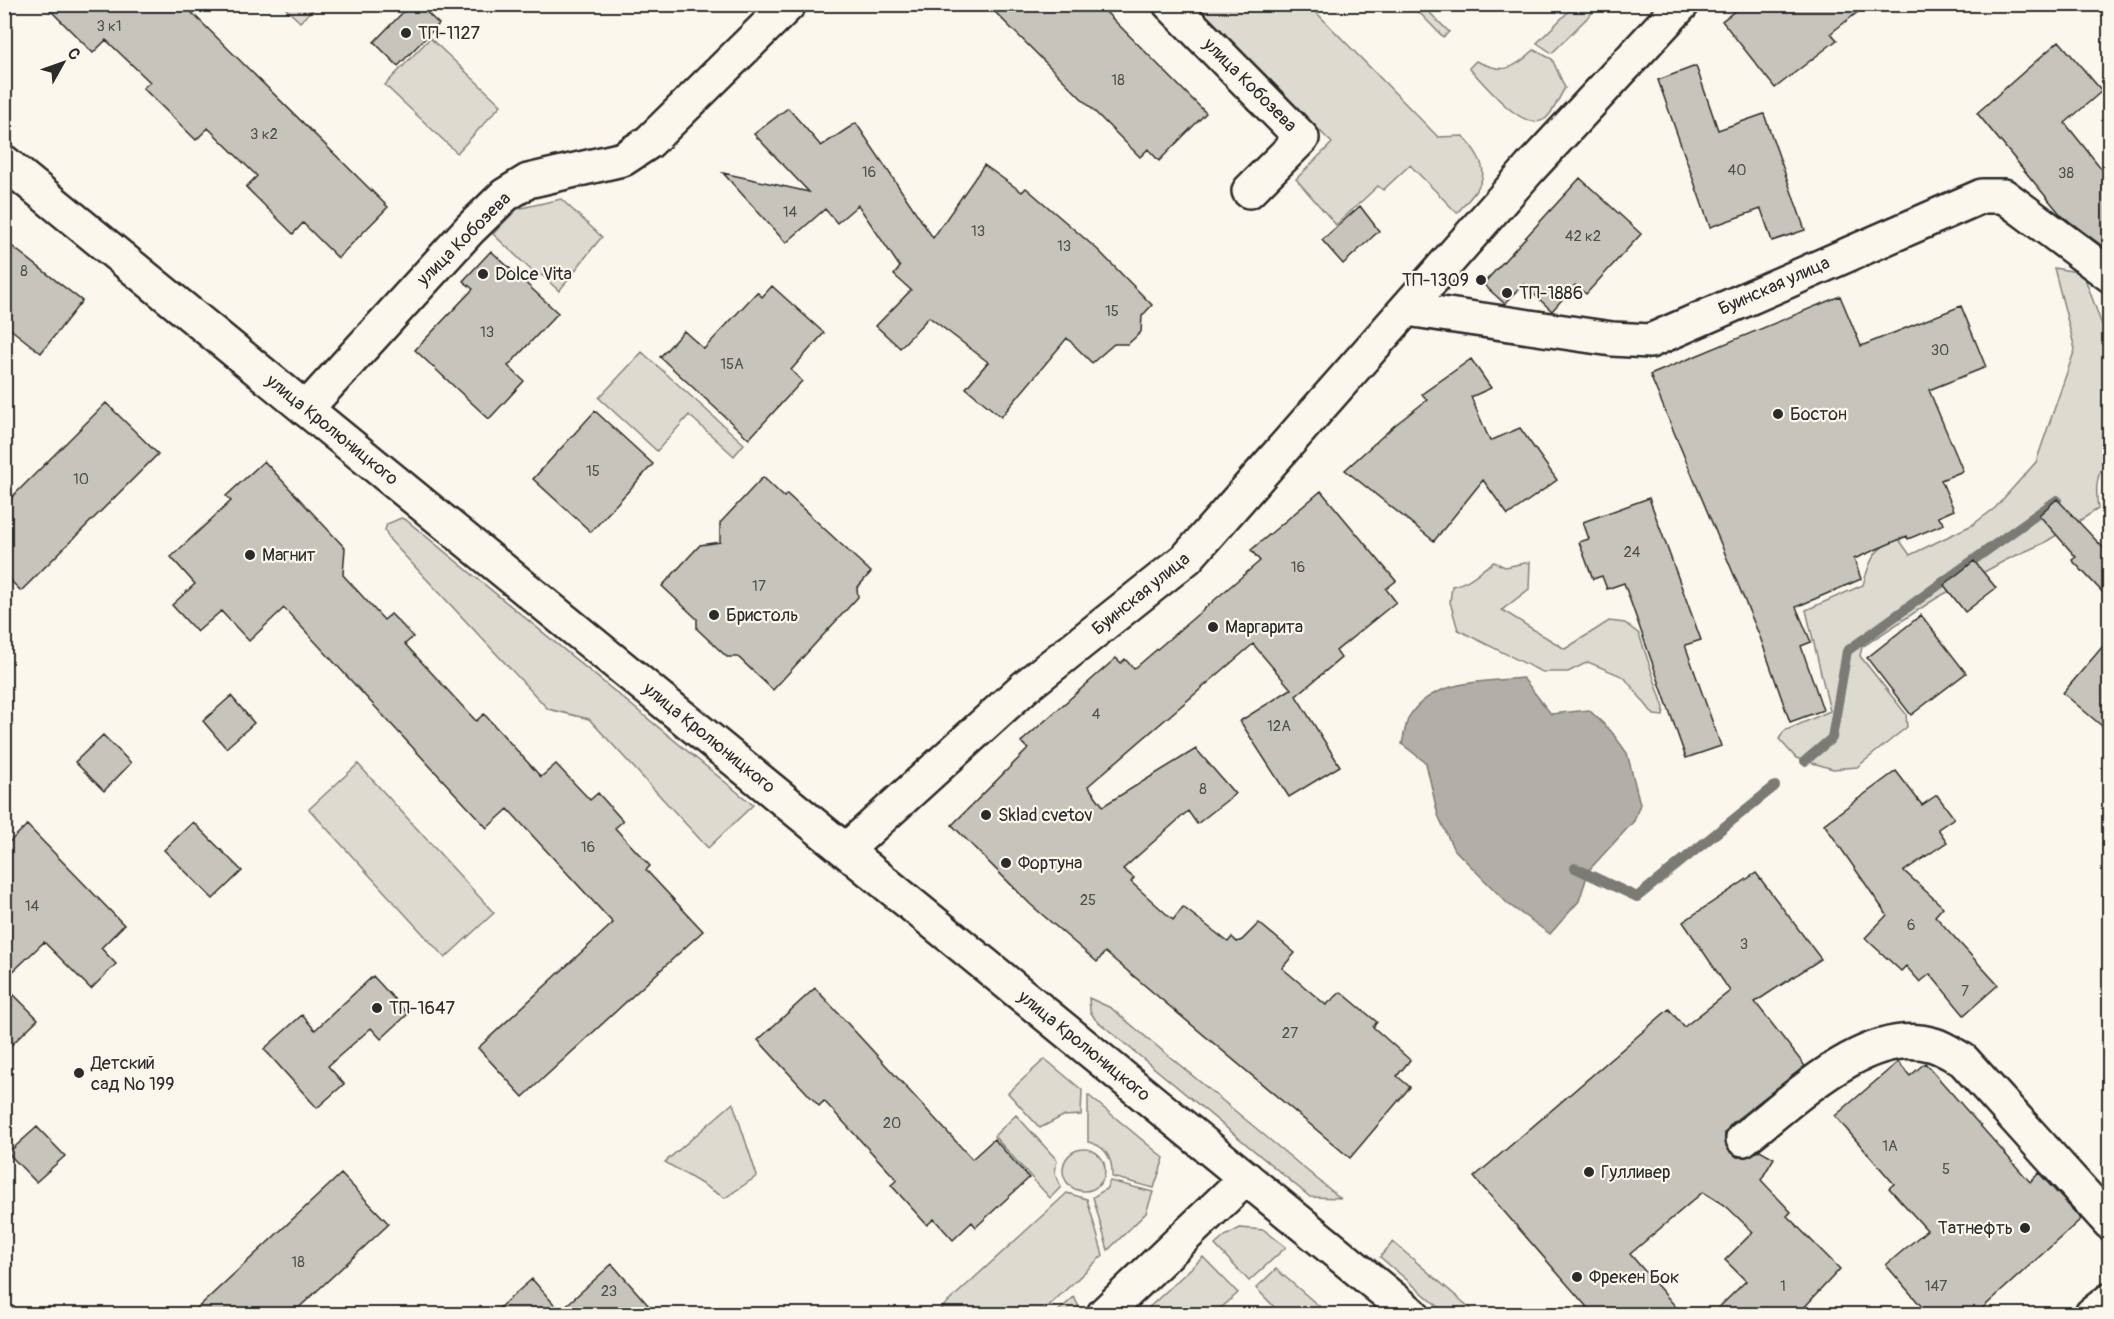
<svg xmlns="http://www.w3.org/2000/svg" width="2114" height="1319" font-family="Pangolin,sans-serif">
  <style>
    .green { fill: #dddad0; stroke: #84827e; stroke-width: 1.5 }
    .water { fill: #b1afa7; stroke: #7b7a75; stroke-width: 1.5 }
    .lines { fill: none; stroke-linecap: round; stroke-linejoin: round }
    .stream { stroke: #7b7a75; stroke-width: 10 }
    .building { fill: #c7c4bc; stroke: #2b2b2b; stroke-width: 1.5 }
    .street-casing { stroke: #2b2b2b; stroke-width: 38 }
    .secondary-casing { stroke: #2b2b2b; stroke-width: 38 }
    .street { stroke: #fbf7ec; stroke-width: 33 }
    .secondary { stroke: #fbf7ec; stroke-width: 33 }
    .poi-dot { fill: #2b2b2b; stroke: #fbf7ec; stroke-width: 2 }
    .labels { text-anchor: middle; dominant-baseline: central; stroke-width: 4.5; stroke-linejoin: round; paint-order: stroke }
    .number-label { font-size: 15px; fill: #52514f }
    .poi-label { font-size: 18px; fill: #2b2b2b; stroke: #fbf7ec; text-anchor: start }
    .street-label { font-size: 18px; fill: #2b2b2b; stroke: #fbf7ec }
  </style>
  <rect width="100%" height="100%" fill="#fbf7ec"/>
  <filter id="ink" filterUnits="userSpaceOnUse"><feTurbulence type="fractalNoise" baseFrequency=".0167" numOctaves="2"/><feDisplacementMap in="SourceGraphic" scale="12" xChannelSelector="R" yChannelSelector="G"/><feConvolveMatrix kernelMatrix="1 2 1 2 8 2 1 2 1" color-interpolation-filters="sRGB"/></filter>
  <g filter="url(#ink)">
    <!-- green -->
    <path class="green" d="M282,5h35l-17,17z
      M1194,5h115l129,132 25,-1c31,36 23,45 -6,77l-47,-48 -27,25 -5,-4 -42,39 -40,-46 36,-36z
      M1412,5h10l27,27 -6,5z
      M1575,5h25l-48,48 -15,-10z
      M430,38l71,67 -44,48 -72,-68z
      M1534,50l18,9 13,29c-7,10 -10,23 -20,31 -22,15 -61,-36 -76,-51l7,-7c28,13 36,9 58,-11z
      M561,199l41,38c-16,18 -28,36 -43,54l-16,-15 -12,-6 -38,-36 24,-25z
      M2054,268l29,5 19,52 7,1v135c-15,11 -13,32 -11,48l-54,34 -38,17 -71,39 -73,48 -2,9 46,58 1,13 -50,40 -24,2 -37,-11 -17,-19 5,-8 46,-20 -24,-101 57,-25c8,-27 9,-35 35,-47l12,17 62,-30 23,-17 41,-46 39,-113z
      M642,352l102,92 -10,12 -45,-41 -32,36 -58,-53z
      M401,518l5,2 347,285 -45,43 -119,-129 -41,-10 -158,-169 -5,-10 2,-6z
      M1494,562l11,5 25,-5 -1,27 -27,21 63,39 44,-28 16,2 14,11 25,74 -1,8 -9,-1 -30,-38 -36,-15 -20,10h-26l-84,-42 -8,-28 2,-16c20,-4 25,-14 42,-24z
      M358,764l136,149 -49,45 -136,-149z
      M1089,998l22,10 229,190 -30,-1 -215,-178 -5,-8z
      M1045,1059l37,31 -1,25 -18,1 -23,12 -32,-35z
      M1088,1095l76,63 -10,30 -42,-11c1,-18 -6,-31 -24,-35z
      M733,1103l24,73 -32,22 -60,-36z
      M1016,1115l41,45 -2,13 6,14 -11,11 -56,-62z
      M1063 1170a21 21 0 1 1 42 0a21 21 0 1 1-42 0Z
      M1110,1181l43,11 -7,21 -38,37 -15,-53 13,-8z
      M1067,1193l20,6 16,56 -63,59h-105z
      M1240,1228l24,2 22,17 -37,34 -34,-36 10,-9z
      M1393,1242l84,72h-30l-67,-57z
      M1203,1257l35,36 -24,21h-72z
      M1276,1269l44,38 -7,7h-32l-25,-26z
      M1074,1297l5,10 -1,7h-23z"/>
    <!-- water -->
    <path class="water" d="M1523,678l28,36 38,-4 22,21 16,22 13,51 -6,17 -45,49 -10,31 -29,33 -42,-30 -55,-56 -15,-33 -12,-52 -24,-19c2,-8 3,-19 7,-27 22,-38 76,-35 114,-39z"/>
    <g class="lines">
      <!-- stream -->
      <path class="stream" d="M2108,457l2,-1
        M1805,761l27,-23 15,-87 210,-151
        M1575,868l62,29 138,-111"/>
    </g>
    <!-- building -->
    <path class="building" d="M44,4h139l205,203 -50,51 -35,-35 -10,11 -47,-47 11,-11 -49,-48 -12,12 -53,-52 7,-6 -44,-42 -13,13z
      M411,4h7l21,20 -41,42 -24,-24z
      M987,4h111l108,109 -47,48 -11,-12 -8,8z
      M1744,4h124l-37,29 6,7 -62,48 -53,-67z
      M2059,41l43,50 -37,32 44,55v73l-48,-36 -84,-102z
      M1696,66l22,64 46,-16 41,116 -33,11 -11,-32 -51,18 -52,-147z
      M788,108l33,38 35,-23 77,115 51,-73 38,27 4,-4 72,62 54,55 -10,11 -1,16 -13,12h-14l-22,19 -25,-25 -66,79 -35,-29 22,-26 -59,-45 -29,31 -24,-22 35,-36 -17,-15 6,-8 -42,-62 -21,18 -12,-14 -39,34 -63,-70 86,19 -55,-58z
      M1580,178l61,56 -55,60 -11,-9 -23,26 -29,-27 -18,20 -22,-20z
      M1360,206l19,25 -36,33 -21,-24z
      M4,240l78,61 -41,52 -37,-29z
      M491,251l67,62 -50,53 16,15 -35,38 -74,-69 58,-61 -10,-8z
      M772,286l52,47 -33,37 11,11 -53,58 -89,-82 24,-26 20,18 53,-57 5,5z
      M1840,296l21,50 100,-40 25,61 -57,23 34,81 -22,9 13,30 -16,7 6,7 -36,15 -1,-3 -53,23 7,20 -65,28 15,35 -10,4 22,64 -33,12 -30,-85 -110,-262z
      M1471,359l20,29 -20,9 19,44 30,-13 37,52 -49,35 -25,-35 -49,61 -89,-71 50,-45 32,-25 -5,-6z
      M106,403l52,51 -137,137 -17,-17v-69z
      M595,411l58,53 -62,68 -58,-53z
      M264,461l81,87 -2,27 41,45 7,-6 12,12 10,11 -8,7 71,77 8,-7 57,63 15,-13 34,36 8,-7 25,28 -8,7 35,38 -4,4 57,61 -180,166 -45,-49 135,-125 -105,-114 -21,19 -203,-220 -35,33 -28,-30 -24,21 -25,-27 23,-21 -24,-27 60,-56 -5,-5z
      M763,477l21,20 3,-3 84,78 -14,16 1,9 -85,93 -35,-33h-11l-30,-28v-10l-35,-33 38,-41 20,-3v-19z
      M1321,491l75,90 -10,8 10,13 -60,49 5,7 -45,38 44,70 -51,31 -49,-76 51,-32 -38,-45 -165,142 15,20 93,-57 39,45 -38,30 -9,-13 -65,58 11,9 -3,4 42,38 10,-13 45,35 4,-5 5,5 5,-2 17,-17 36,30 -13,15 44,37 15,-13 36,30 -4,5 37,33 -13,16 13,11 -60,71 -245,-206 -8,10 -67,-58 -78,-79 76,-76 -7,-7 95,-84 5,5 4,-4 9,10 126,-108 -9,-11z
      M1649,498l52,142 -16,5 36,101 -35,12 -62,-175 -17,6 -5,-13 -9,3 -14,-37 10,-3 -6,-17z
      M2057,499l52,55v45l-37,-39 4,-3 -37,-42z
      M1974,561l22,27 -31,24 -21,-27z
      M1921,615l45,58 -55,42 -44,-57z
      M2109,639v93l-46,-39z
      M231,696l23,27 -28,25 -23,-27z
      M103,735l28,28 -27,28 -29,-29z
      M1896,771l26,34 15,-10 17,23 -16,11 9,13 -43,29 39,36 -8,9 63,69 -34,30 -34,-41 -10,8 -14,-16 -5,5 -36,-33 22,-23 -63,-91z
      M193,822l49,49 -29,28 -49,-49z
      M27,825l97,100 -23,23 15,16 -25,25 -47,-47 -40,38v-133z
      M1756,873l65,86 -66,43 50,64 -74,58 -6,9v9l4,9 8,6h9l14,-7 14,8 -13,22 30,32 -4,4 53,53 -42,45h-86l34,-33 -21,-21 28,-28 -26,-25 -24,-15 -73,62 52,60h-89l-119,-137 195,-168 15,18 46,-36 -47,-69z
      M373,976l35,38 -27,25 -10,-11 -43,38 16,18 -27,24 -53,-59 38,-34 13,15z
      M4,985l34,34 -34,33z
      M815,988l157,171 22,-20 35,39 -53,49 -4,-5 -19,18 -19,-21 -7,6 -36,-40 6,-5 -73,-79 -5,5 -61,-66z
      M1898,1062l12,14 15,-13 105,119 9,-9 42,46 -105,95h-48l-42,-49 41,-35 -38,-42 5,-4 -59,-68z
      M37,1127l28,29 -29,26 -28,-29z
      M341,1174l48,50 -97,90h-101z
      M612,1264l44,50h-164l40,-35 28,32z"/>
    <g class="lines">
      <defs>
        <path id="street" d="M1170,4l132,134 -53,53
          M1407,309l205,30 38,2 332,-145h22l106,79
          M306,409l164,-180 35,-34 23,-14 95,-22 26,-17 140,-138
          M846,850l179,-163 162,-129 343,-390 152,-164
          M1743,1139c49,-37 124,-115 191,-94 10,3 20,10 29,15l147,163
          M1104,1314l142,-136"/>
        <path id="secondary" d="M4,162l1408,1152
          M2092,1314l18,-14"/>
      </defs>
      <!-- street casing -->
      <use href="#street" class="street-casing"/>
      <!-- secondary casing -->
      <use href="#secondary" class="secondary-casing"/>
      <!-- street -->
      <use href="#street" class="street"/>
      <!-- secondary -->
      <use href="#secondary" class="secondary"/>
    </g>
  </g>
  <!-- markers -->
  <g class="poi-dot">
    <circle cx="406" cy="33" r="6"/>
    <circle cx="483" cy="274" r="6"/>
    <circle cx="1481" cy="280" r="6"/>
    <circle cx="1507" cy="293" r="6"/>
    <circle cx="1778" cy="414" r="6"/>
    <circle cx="250" cy="555" r="6"/>
    <circle cx="714" cy="615" r="6"/>
    <circle cx="1213" cy="627" r="6"/>
    <circle cx="986" cy="815" r="6"/>
    <circle cx="1006" cy="863" r="6"/>
    <circle cx="377" cy="1008" r="6"/>
    <circle cx="79" cy="1073" r="6"/>
    <circle cx="1589" cy="1172" r="6"/>
    <circle cx="2025" cy="1228" r="6"/>
    <circle cx="1577" cy="1277" r="6"/>
  </g>
  <g class="labels">
    <!-- number labels -->
    <g class="number-label">
      <text x="109" y="26">3 к1</text>
      <text x="1118" y="80">18</text>
      <text x="264" y="134">3 к2</text>
      <text x="1737" y="170">40</text>
      <text x="869" y="172">16</text>
      <text x="2066" y="173">38</text>
      <text x="790" y="212">14</text>
      <text x="978" y="231">13</text>
      <text x="1583" y="236">42 к2</text>
      <text x="1064" y="246">13</text>
      <text x="24" y="271">8</text>
      <text x="1112" y="311">15</text>
      <text x="487" y="332">13</text>
      <text x="1940" y="350">30</text>
      <text x="732" y="364">15А</text>
      <text x="593" y="471">15</text>
      <text x="81" y="479">10</text>
      <text x="1632" y="552">24</text>
      <text x="1298" y="567">16</text>
      <text x="759" y="586">17</text>
      <text x="1096" y="714">4</text>
      <text x="1279" y="726">12А</text>
      <text x="1203" y="789">8</text>
      <text x="588" y="847">16</text>
      <text x="1088" y="900">25</text>
      <text x="32" y="906">14</text>
      <text x="1911" y="925">6</text>
      <text x="1744" y="944">3</text>
      <text x="1965" y="991">7</text>
      <text x="1290" y="1033">27</text>
      <text x="892" y="1123">20</text>
      <text x="1890" y="1146">1А</text>
      <text x="1946" y="1169">5</text>
      <text x="298" y="1262">18</text>
      <text x="1783" y="1286">1</text>
      <text x="1936" y="1286">147</text>
      <text x="609" y="1291">23</text>
    </g>
    <!-- poi labels -->
    <g class="poi-label">
      <text x="418" y="33">ТП-1127</text>
      <text x="495" y="274">Dolce Vita</text>
      <text x="1469" y="280" text-anchor="end">ТП-1309</text>
      <text x="1519" y="293">ТП-1886</text>
      <text x="1790" y="414">Бостон</text>
      <text x="262" y="555">Магнит</text>
      <text x="726" y="615">Бристоль</text>
      <text x="1225" y="627">Маргарита</text>
      <text x="998" y="815">Sklad cvetov</text>
      <text x="1018" y="863">Фортуна</text>
      <text x="389" y="1008">ТП-1647</text>
      <text x="91" y="1063">Детский<tspan x="91" dy="21">сад № 199</tspan></text>
      <text x="1601" y="1172">Гулливер</text>
      <text x="2013" y="1228" text-anchor="end">Татнефть</text>
      <text x="1589" y="1277">Фрекен Бок</text>
    </g>
    <!-- street labels -->
    <g class="street-label">
      <text transform="translate(1250 85) rotate(45)">улица Кобозева</text>
      <text transform="translate(464 239) rotate(-45)">улица Кобозева</text>
      <text transform="translate(1774 286) rotate(-24)">Буинская улица</text>
      <text transform="translate(332 430) rotate(39)">улица Кролюницкого</text>
      <text transform="translate(1141 594) rotate(-39)">Буинская улица</text>
      <text transform="translate(709 738) rotate(39)">улица Кролюницкого</text>
      <text transform="translate(1084 1046) rotate(39)">улица Кролюницкого</text>
    </g>
  </g>
  <!-- margin -->
  <rect width="2114" height="1319" fill="none" stroke="#fbf7ec" stroke-width="24"/>
  <rect x="12" y="12" width="2090" height="1295" fill="none" stroke="#2b2b2b" stroke-width="2" filter="url(#ink)"/>
  <!-- north arrow -->
  <g transform="translate(63 63) rotate(50)" stroke="#fbf7ec" stroke-width="4.5" paint-order="stroke">
  <path d="M0-4.5L10 22L0 15L-10 22Z" fill="#2b2b2b"/>
  <text y="-9" font-size="16" font-weight="bold" text-anchor="middle" fill="#2b2b2b">С</text>
  </g>
</svg>
